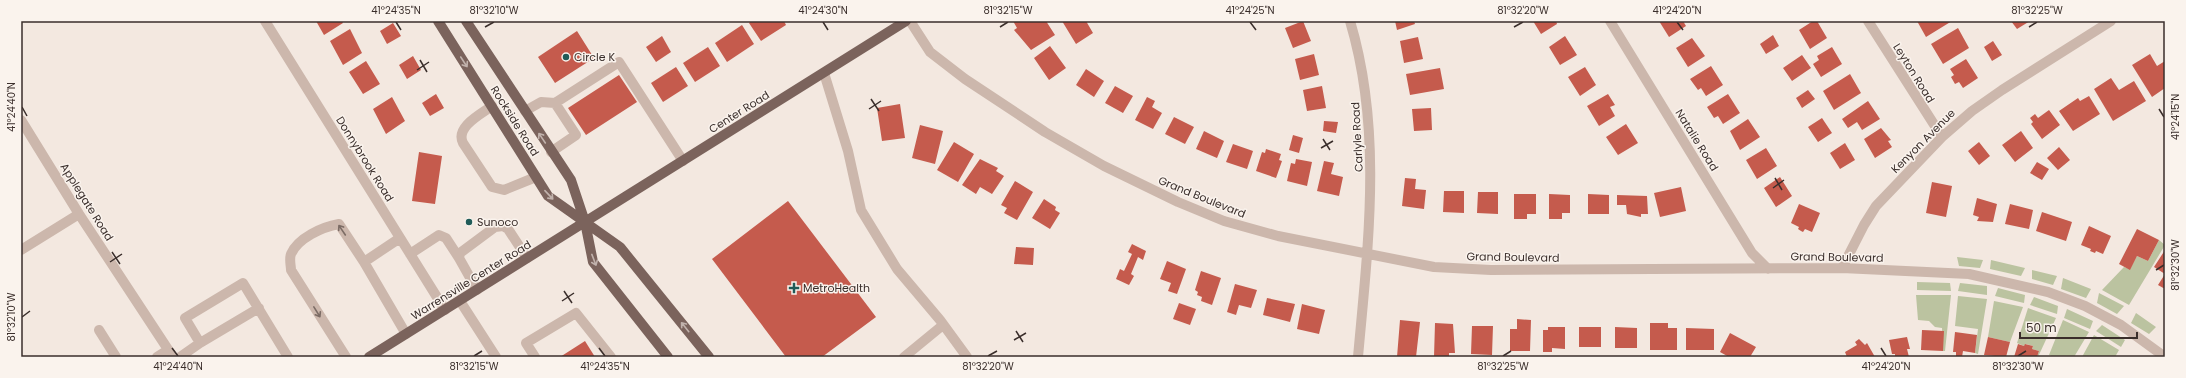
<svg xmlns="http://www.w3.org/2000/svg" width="2186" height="378" font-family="Poppins,sans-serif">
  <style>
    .green { fill: #bbc3a0 }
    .building { fill: #c55b4d }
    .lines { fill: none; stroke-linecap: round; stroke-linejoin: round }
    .minor { stroke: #ccb7ac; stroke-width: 10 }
    .major { stroke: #7b635c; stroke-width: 10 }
    .oneway { stroke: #c1b2ac }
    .oneway2 { stroke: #7c6c65 }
    .ticks { fill: none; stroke: #3a2e2b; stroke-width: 1.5 }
    .poi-dot { fill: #205b58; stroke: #faf3ed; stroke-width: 1.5 }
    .labels { text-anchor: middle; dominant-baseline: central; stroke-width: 3; stroke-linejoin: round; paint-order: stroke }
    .poi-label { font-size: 11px; fill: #3a2e2b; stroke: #faf3ed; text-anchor: start }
    .street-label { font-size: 11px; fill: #3a2e2b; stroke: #faf3ed }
    .neatline { fill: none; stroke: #3a2e2b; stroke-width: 1.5 }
    .ticks-label { font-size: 10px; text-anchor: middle; fill: #3a2e2b }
  </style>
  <rect width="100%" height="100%" fill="#f3e8e0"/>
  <!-- green -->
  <path class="green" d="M2159,240l6,5 -36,60 -27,-15 22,-23 6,2 7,-13 11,5z
    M1957,257l26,3 -3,8 -21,-2z
    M1991,260l34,8 -4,8 -31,-7z
    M2032,270l25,6 -4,9 -21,-6z
    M2063,278l28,11 -5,9 -25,-9z
    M1917,282l33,1 1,8 -34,-1z
    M1960,283l27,3v9l-29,-4z
    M1998,288l27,7 -1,8 -29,-7z
    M2099,293l25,13 -7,8 -20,-11z
    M1916,295h35l-6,56h-2l-1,-23 -7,-1 -6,-6 -11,-1z
    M1958,296l29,3 -9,55 -3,-1 3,-24 -23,-3z
    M2034,297l24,9 -1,8 -27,-9z
    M1994,301l29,6 -13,35 -22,-5z
    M2028,308l28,10 -18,39h-1l2,-6 -7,-2 1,-3 -7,-2 -2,2 -7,-3z
    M2067,309l26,12 -3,8 -26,-11z
    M2136,313l20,14 -7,7 -18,-11z
    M2063,320l26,12 -15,25h-20l-5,-2z
    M2102,325l23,15 -4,7 -25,-16z
    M2094,335l25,15 -4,7h-33z"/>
  <!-- building -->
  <path class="building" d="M316,21h26l1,2 -19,12z
    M751,21h33l2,4 -25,16 -12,-18z
    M1013,21h33l9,14 -24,15 -17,-20 3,-2z
    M1062,21h24l7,12 -17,11z
    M1303,21l8,20 -18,7 -8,-20z
    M1395,21h19l1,3 -18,6z
    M1533,21h23l1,3 -16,10z
    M1659,21h24l3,5 -17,11z
    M1813,21h4l10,17 -17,11 -11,-19z
    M1917,21h35l-26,16z
    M2011,21h19l-13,8z
    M393,23l8,13 -14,8 -7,-13z
    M742,25l12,19 -27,18 -12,-19z
    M1958,28l11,20 -26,16 -12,-20z
    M350,29l12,24 -19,12 -13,-24z
    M577,31l17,27 -39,25 -17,-26z
    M1773,35l6,11 -13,8 -6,-10z
    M662,36l9,16 -15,10 -10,-15z
    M1565,36l12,19 -17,10 -11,-18z
    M1418,37l5,22 -19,4 -4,-22z
    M1692,38l13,18 -17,11 -12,-19z
    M1993,41l9,14 -10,6 -8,-14z
    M1050,46l16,22 -17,12 -15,-22z
    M708,47l12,19 -25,16 -12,-19z
    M1832,47l10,17 -21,13 -8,-13 6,-4 -2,-4z
    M1314,54l5,21 -19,5 -5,-21z
    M2150,54l7,12 8,-5v27l-13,9 -20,-32z
    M1802,55l9,13 -19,13 -9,-13z
    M413,56l8,14 -14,9 -8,-14z
    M1966,59l12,19 -15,10 -4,-6 -4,2 -4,-7 3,-2 -4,-6z
    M366,61l14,23 -17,10 -14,-22z
    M1711,66l12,19 -17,11 -5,-8 -3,2 -8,-11z
    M676,67l12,19 -25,16 -12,-19z
    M1585,67l11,18 -16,11 -12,-19z
    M1440,68l4,21 -34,6 -4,-21z
    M1086,69l18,12 -10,16 -18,-12z
    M1850,74l11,19 -27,17 -11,-19z
    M619,75l18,27 -51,33 -18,-27z
    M2111,78l8,12 15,-9 12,20 -33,20 -19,-32z
    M1115,86l18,10 -10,17 -18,-10z
    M1322,86l4,22 -19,3 -4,-21z
    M1808,90l7,9 -13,9 -6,-10z
    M436,94l8,14 -14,8 -8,-13z
    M1608,94l7,11 -5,2 5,9 -16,10 -12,-20z
    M1728,94l12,19 -17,11 -5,-8 -4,2 -7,-11z
    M2089,96l11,18 -27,17 -14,-20 19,-13 2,3z
    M392,97l13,24 -19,13 -13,-25z
    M1147,97l8,4 -3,6 10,6 -9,16 -18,-9z
    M1868,101l12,18 -18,11 -5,-8 -9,6 -6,-9z
    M900,104l5,34 -23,3 -5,-33z
    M1431,108l1,22 -18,1 -2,-22z
    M2049,110l11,15 -18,14 -11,-15 2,-2 -3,-4 5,-4 3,4z
    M1174,117l20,10 -9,17 -20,-10z
    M1822,118l10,15 -14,9 -10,-15z
    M1748,119l12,18 -20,13 -10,-19z
    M1324,121l14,1 -2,11 -13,-2z
    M1626,124l12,19 -20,12 -12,-18z
    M920,125l23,6 -8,33 -23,-6z
    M1881,128l10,12 -3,1 4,6 -17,11 -11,-19z
    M1204,131l20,10 -7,17 -21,-9z
    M2021,131l12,17 -18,14 -13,-17z
    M1293,135l10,3 -4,15 -10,-3z
    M954,142l20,12 -16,28 -21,-12z
    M1979,142l11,14 -11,9 -11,-14z
    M1845,143l10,17 -15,9 -10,-16z
    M1233,144l20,7 -6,18 -21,-7z
    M2059,147l11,13 -12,10 -11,-12z
    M1766,148l11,18 -20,13 -11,-19z
    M1266,149l15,5 -2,6 3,1 -6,17 -20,-7 6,-19 3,1z
    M419,152l23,4 -7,48 -23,-3z
    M980,159l18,9 -2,3 8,5 -12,18 -12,-7 -4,7 -14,-9z
    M1296,159l16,3 -5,24 -20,-5 4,-18 4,1z
    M1324,161l10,2 -3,11 12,3 -4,19 -22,-5z
    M2037,162l12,7 -7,11 -12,-7z
    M1780,177l12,19 -16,11 -12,-19z
    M1405,178l11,1 -1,10 11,1 -2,19 -22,-3z
    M1015,181l18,11 -16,28 -13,-7 3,-5 -6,-3z
    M1932,182l20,4 -6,31 -20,-4z
    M1681,187l5,24 -26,6 -6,-24z
    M1444,191h20v22l-21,-1z
    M1478,192h20v22l-21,-1z
    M1514,194h22v20h-9v5h-13z
    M1549,194l21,1v18h-8v6h-13z
    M1588,194l21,1v19h-21z
    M1617,195l30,1 1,18h-7v3l-14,-3 -1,-9h-9z
    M1977,198l20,6 -4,18 -16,-1 2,-4 -6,-2z
    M1044,199l12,8 -1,3 5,3 -10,16 -18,-11z
    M788,201l88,116 -54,40h-36l-74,-98z
    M1799,204l21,9 -8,19 -7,-3 -2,3 -2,-1 -3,-2 1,-2 -8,-4z
    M2010,204l23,6 -4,19 -24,-5z
    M2042,212l30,10 -6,19 -30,-10z
    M2089,226l22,10 -8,18 -7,-3 -1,2 -5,-2 1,-2 -10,-4z
    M2137,229l22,11 -11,21 -11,-5 -7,14 -11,-6z
    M1132,244l14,7 -3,9 -5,-3 -7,17 3,2 -5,9 -13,-6 4,-10 4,2 8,-17 -4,-2z
    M1016,247l18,1 -1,17 -19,-1z
    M2165,250v24l-11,-7z
    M1167,261l19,8 -9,25 -9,-3 3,-8 -11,-4z
    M1201,271l20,7 -9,27 -11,-4 1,-4 -5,-2 1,-3 -3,-2z
    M2165,274v15l-7,-4z
    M1235,284l22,6 -6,18 -12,-3 -3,10 -9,-3z
    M1267,298l28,6 -5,18 -27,-7z
    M1179,303l17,6 -6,16 -17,-6z
    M1302,304l23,6 -6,24 -22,-5z
    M1517,319l14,1 -1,31h-20v-22h7z
    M1400,320l20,2 -4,35h-19z
    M1435,323l18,1 2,29h-6v4h-15z
    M1650,323h18v5h9v22h-27z
    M1472,326h21l-1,29 -21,-1z
    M1548,327h17v22l-13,-1v4h-9v-22h5z
    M1579,327h22v20h-22z
    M1615,327l22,1v20h-22z
    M1686,328l28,1v21h-28z
    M1922,330l22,1 -1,20 -22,-1z
    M1955,332l22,3 -2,18 -12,-2 -1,6 -6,-1v-4h-3z
    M1730,333l26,14 -6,10h-21l-9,-5z
    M1907,337l3,12h-3l2,8h-14v-3h-3l-3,-14z
    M1988,337l22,5 -4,15 -22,-2z
    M1859,339l6,6 2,-2 8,14h-28l-2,-5 12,-7 -2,-3z
    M585,341l10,16h-35z
    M2018,344l6,2 1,-2 8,2 -1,3 7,2 -2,6h-23z"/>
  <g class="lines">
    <!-- minor -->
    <path class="minor" d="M265,21l180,289
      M910,21l20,31 35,27 80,53 59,34 74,36 46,19 54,15 156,31 57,3 351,-2 127,6 79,18 37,14 36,19 44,32
      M1350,21c33,110 18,224 8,336
      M1610,21l142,232 16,16
      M1868,21l74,116
      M824,73l24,78 13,59 36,59 43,51 27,37
      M492,106c-11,8 -37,21 -29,37l29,44 12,3 32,-13
      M525,111l16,-9 14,1 64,-41 64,99
      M21,120l58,94 94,143
      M551,152l25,-17 -21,-32
      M400,238l-36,24 42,72
      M21,250l58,-36
      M410,254l29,-19 7,3 13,20
      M1842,268l22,-43 12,-19 66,-69 30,-26 30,-21 109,-69
      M477,290l-18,-32 1,-5 35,-26 8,-1 5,3 19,29
      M460,301l36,56
      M259,308l-59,35 -15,-25 58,-35 45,74
      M99,330l17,27
      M157,357l11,-7
      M180,357l20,-14
      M346,357l-55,-87c0,-4 -2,-11 0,-16 7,-16 31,-27 48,-30l25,38
      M535,357l-9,-14 50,-30 35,44
      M904,357l39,-32"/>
    <!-- major -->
    <path class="major" d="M438,21l110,175 72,51 89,110
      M466,21l105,159 14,42 8,40 75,95
      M369,357l537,-336"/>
  </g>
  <!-- one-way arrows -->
  <defs><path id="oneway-shaft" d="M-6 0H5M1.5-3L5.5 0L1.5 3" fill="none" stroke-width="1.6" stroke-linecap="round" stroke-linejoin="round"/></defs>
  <g class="oneway">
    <use href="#oneway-shaft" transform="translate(464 62) rotate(57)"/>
    <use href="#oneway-shaft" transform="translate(542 138) rotate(-124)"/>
    <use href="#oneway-shaft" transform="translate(549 195) rotate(47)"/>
    <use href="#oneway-shaft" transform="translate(594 260) rotate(69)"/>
    <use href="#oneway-shaft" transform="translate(685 327) rotate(-129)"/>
  </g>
  <g class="oneway2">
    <use href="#oneway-shaft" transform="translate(342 230) rotate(-124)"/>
    <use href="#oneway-shaft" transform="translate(317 312) rotate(58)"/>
  </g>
  <!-- ticks -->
  <path class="ticks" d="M396,22l5,8M823,22l5,8M1250,22l6,8M1677,22l6,8M485,27l9,-5M1000,27l8,-5M1514,27l9,-5M2029,27l8,-5M420,60l7,12M417,70l12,-8M871,99l8,12M22,107l5,9M869,109l12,-8M2159,109l5,8M1323,139l7,11M1321,148l12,-7M1775,178l7,12M1773,188l11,-8M112,252l8,12M110,262l12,-8M2156,270l8,-5M564,291l8,12M562,301l12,-8M22,317l8,-6M1016,331l7,11M1014,340l12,-7M172,348l6,8M599,348l6,8M1881,348l5,8M474,356l8,-5M988,356l9,-5M1503,356l8,-5M2018,356l8,-5"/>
  <!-- markers -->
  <g class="poi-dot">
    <circle cx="566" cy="57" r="4"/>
    <circle cx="469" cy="222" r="4"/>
    <path d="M792 282h4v4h4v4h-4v4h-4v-4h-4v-4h4z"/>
  </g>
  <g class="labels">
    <!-- poi labels -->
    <g class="poi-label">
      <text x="574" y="57">Circle K</text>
      <text x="477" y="222">Sunoco</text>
      <text x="803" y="288">MetroHealth</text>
    </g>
    <!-- street labels -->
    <g class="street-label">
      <text transform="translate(1914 73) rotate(58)">Leyton Road</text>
      <text transform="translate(739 112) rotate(-32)">Center Road</text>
      <text transform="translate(515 121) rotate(58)">Rockside Road</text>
      <text transform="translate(1357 137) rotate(-93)">Carlyle Road</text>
      <text transform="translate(1697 140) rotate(58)">Natalie Road</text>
      <text transform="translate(1923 141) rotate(-45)">Kenyon Avenue</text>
      <text transform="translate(365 159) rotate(58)">Donnybrook Road</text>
      <text transform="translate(1202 197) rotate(22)">Grand Boulevard</text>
      <text transform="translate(87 202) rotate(58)">Applegate Road</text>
      <text transform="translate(1513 257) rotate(1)">Grand Boulevard</text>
      <text transform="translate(1837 257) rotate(1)">Grand Boulevard</text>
      <text transform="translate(471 280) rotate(-32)">Warrensville Center Road</text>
    </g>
  </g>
  <!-- border -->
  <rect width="2186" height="378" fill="none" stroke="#faf3ed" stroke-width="44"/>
  <!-- scale -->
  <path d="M2020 332v6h117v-6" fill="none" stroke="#3a2e2b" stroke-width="2"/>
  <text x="2026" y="332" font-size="12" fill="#3a2e2b" stroke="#faf3ed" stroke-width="3" paint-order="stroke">50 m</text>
  <rect x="22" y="22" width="2142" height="334" class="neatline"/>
  <g class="ticks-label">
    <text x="396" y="14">41°24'35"N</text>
    <text x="494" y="14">81°32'10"W</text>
    <text x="823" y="14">41°24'30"N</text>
    <text x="1008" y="14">81°32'15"W</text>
    <text x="1250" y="14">41°24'25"N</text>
    <text x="1523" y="14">81°32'20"W</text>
    <text x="1677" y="14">41°24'20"N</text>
    <text x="2037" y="14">81°32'25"W</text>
    <text transform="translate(11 107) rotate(-90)" y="4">41°24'40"N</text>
    <text transform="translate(2175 117) rotate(-90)" y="4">41°24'15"N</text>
    <text transform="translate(2175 265) rotate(-90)" y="4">81°32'30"W</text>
    <text transform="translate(11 317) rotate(-90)" y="4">81°32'10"W</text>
    <text x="178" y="370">41°24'40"N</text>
    <text x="474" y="370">81°32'15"W</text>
    <text x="605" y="370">41°24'35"N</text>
    <text x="988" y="370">81°32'20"W</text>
    <text x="1503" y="370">81°32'25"W</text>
    <text x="1886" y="370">41°24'20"N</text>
    <text x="2018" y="370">81°32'30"W</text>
  </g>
</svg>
